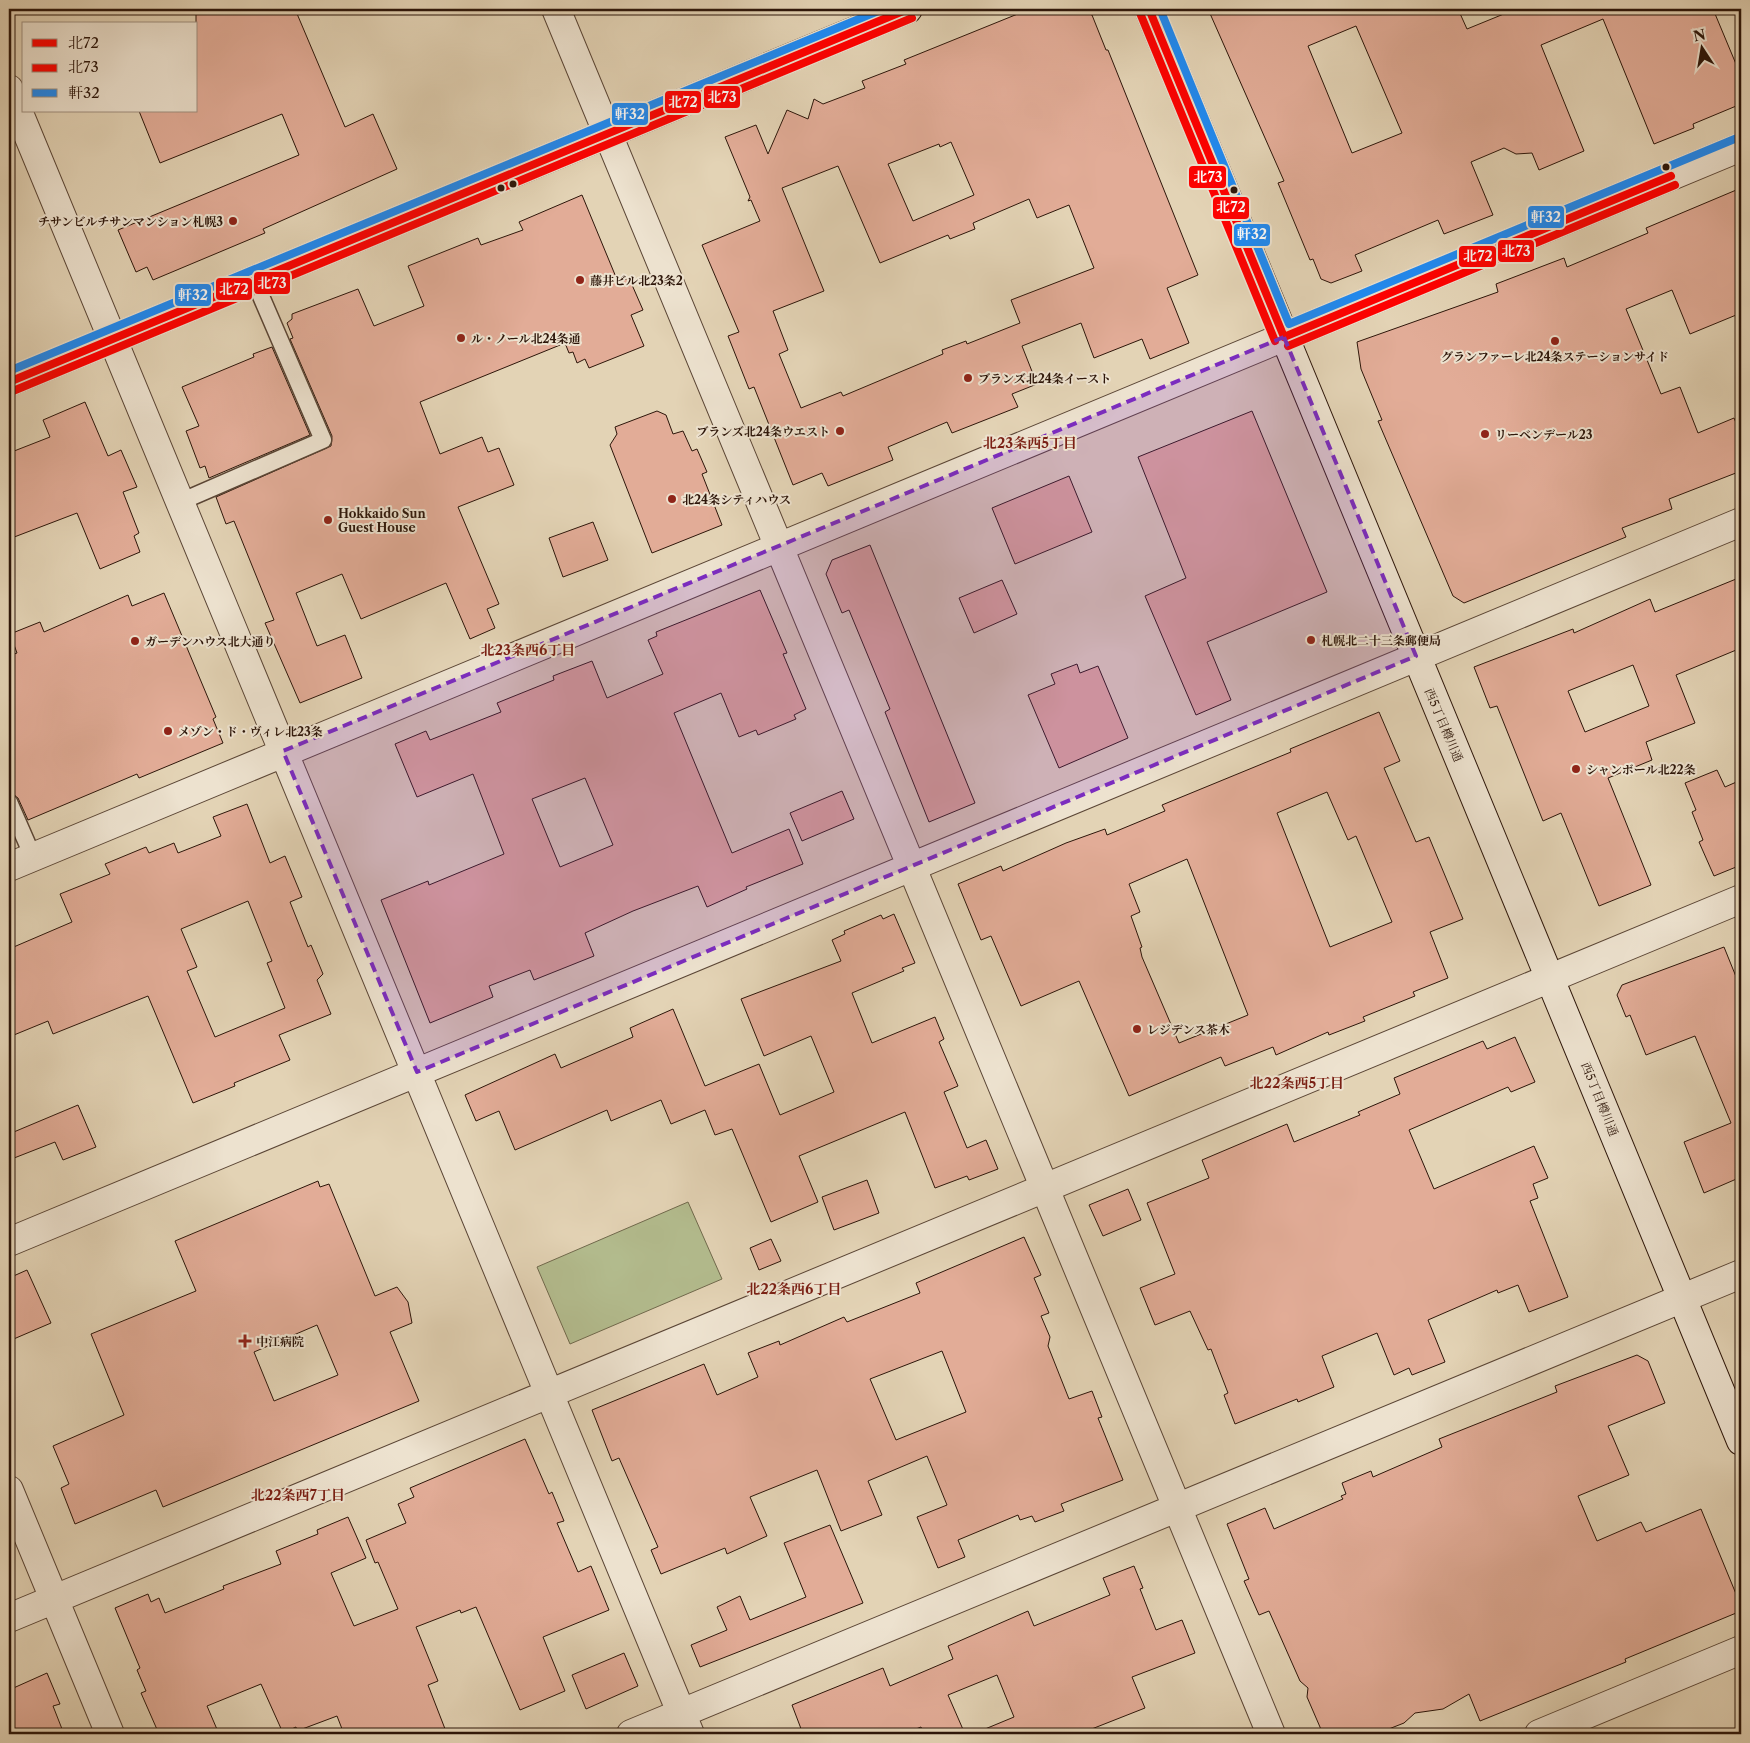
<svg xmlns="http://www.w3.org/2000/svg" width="1750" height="1743" font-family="'Libre Caslon Text','Noto Serif JP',serif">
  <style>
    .green { fill: #b3bc8e; stroke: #70694c }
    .building { fill: #e2ac97; stroke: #2d160a; fill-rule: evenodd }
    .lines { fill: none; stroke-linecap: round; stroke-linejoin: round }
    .lane-casing { stroke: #5a4535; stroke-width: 19 }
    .street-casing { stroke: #5a4535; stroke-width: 30 }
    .secondary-casing { stroke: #2d160a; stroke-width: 30 }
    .primary-casing { stroke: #2d160a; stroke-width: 30 }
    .lane { stroke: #ede2cf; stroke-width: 16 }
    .street { stroke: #ede2cf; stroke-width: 28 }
    .secondary { stroke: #ede2cf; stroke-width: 28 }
    .primary { stroke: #e3d3b5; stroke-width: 28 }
    .bus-1-casing { stroke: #ede2cf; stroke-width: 11 }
    .bus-2-casing { stroke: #ede2cf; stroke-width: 11 }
    .bus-3-casing { stroke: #ede2cf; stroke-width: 11 }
    .bus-1 { stroke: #f00; stroke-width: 8 }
    .bus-2 { stroke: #f00; stroke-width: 8 }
    .bus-3 { stroke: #1f8af3; stroke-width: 8 }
    .marked { fill: #7b2cbf; fill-opacity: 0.2; stroke: #7b2cbf; stroke-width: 4; stroke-dasharray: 10 6; stroke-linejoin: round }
    .bus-dot { fill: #2d160a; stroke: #ede2cf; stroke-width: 2 }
    .poi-dot { fill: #8f2418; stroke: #ede2cf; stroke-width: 2 }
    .labels { text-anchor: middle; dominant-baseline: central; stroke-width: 4; stroke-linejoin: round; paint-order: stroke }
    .poi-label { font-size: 12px; font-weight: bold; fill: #2d160a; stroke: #ede2cf; text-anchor: start }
    .street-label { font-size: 12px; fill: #2d160a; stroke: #ede2cf }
    .neighbourhood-label { font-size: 14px; font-weight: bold; fill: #7a1f14; stroke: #ede2cf }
    .line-badge { stroke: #ede2cf; stroke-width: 2 }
    .badge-label { font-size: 14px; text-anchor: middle; font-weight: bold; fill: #fff }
  </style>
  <rect width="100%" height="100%" fill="#e3d3b5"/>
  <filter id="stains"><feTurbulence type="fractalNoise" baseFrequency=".004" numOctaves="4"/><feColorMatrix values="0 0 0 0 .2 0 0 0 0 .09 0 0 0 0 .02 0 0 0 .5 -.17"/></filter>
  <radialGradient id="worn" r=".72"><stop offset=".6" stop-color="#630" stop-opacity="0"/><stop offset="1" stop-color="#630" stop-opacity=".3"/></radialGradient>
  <!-- green -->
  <path class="green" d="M688,1202l34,77 -152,65 -33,-77z"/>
  <!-- building -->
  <path class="building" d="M196,9h99l50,118 28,-13 24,55 -134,60 2,4 -112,47 -6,-13 -11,5 -18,-42 181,-75 -17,-41 -122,49 -21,-52h57z
    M1030,9h46l16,6 14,35h2l90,225 -31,13 22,55 -39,16 -8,-20 -48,19 -13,-35 -59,23 15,38 -25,10 6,13 -66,26 -5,-11 -59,25 5,13 -65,26 -6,-13 -29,12 -39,-98 -5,2 -21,-53 11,-4 -37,-87 58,-24 -9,-21 -3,1 2,-4 -25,-60 31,-12 12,29 19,-44 21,9 6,-20 9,5 42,-16 -3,-7 44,-17 -2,-4zM951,142l23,53 -61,26 -25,-57 51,-20 1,3zM838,166l42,97 68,-28 2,4 25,-10 -2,-6 56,-24 8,19 32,-13 25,63 -83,32 9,23 -53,21 -1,-3 -24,9 1,4 -100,42 -2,-4 -40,16 -22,-54 9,-4 -15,-39 51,-20 -42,-103z
    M1208,9h250l9,20 49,-20h197l28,67v28l-48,20 1,4 -40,16 -51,-125 -62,26 43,106 -45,19 -7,-17 -16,1 -12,-6 -33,14 22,53 -49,19 -6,-14 -83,35 7,16 -31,12 -10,-4 -8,-20 -3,1 -32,-77 6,-2zM1356,26l46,107 -50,20 -44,-107z
    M1741,188v125l-51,21 -18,-44 -46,19 35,85 19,-7 18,46 36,-15 7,17v36l-72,28 3,10 -50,19 4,9 -162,66 -11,-7 -75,-175 4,-1 -21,-51 -4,-27 141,-50 -2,-8 68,-26 3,9 81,-34 -2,-5z
    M582,195l36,87 11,-4 14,32 -12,5 13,31 -55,22 -4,-9 -8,4 -4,-11 -4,1 -4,-10 -145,59 20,52 42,-17 6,15 11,-4 15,37 -56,22 41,97 -12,5 8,19 -25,11 -24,-56 -85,36 -19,-45 -46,19 21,53 28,-11 17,43 -62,25 -35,-80 9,-3 -40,-99 -8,3 -10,-27 115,-51 1,-10 -42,-97 3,-1 -6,-15 5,-4v-5l66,-25 16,37 50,-20 -16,-40 70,-28 3,7 42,-15 -4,-8z
    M272,347l38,88 -101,43 -4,-12 -5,2 -14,-37 13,-5 -17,-39 72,-30 -1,-3z
    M85,402l23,54 13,-6 16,37 -14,5 16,41 -5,3 6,16 -40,17 -23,-56 -68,26v-86l41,-16 -7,-17z
    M657,411l9,4 7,19 10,-3 9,20 5,-2 10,23 -5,2 20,51 -70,28 -42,-108 7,-11 -2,-7z
    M1252,411l75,181 -120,50 24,58 -35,15 -51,-119 41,-18 -48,-121z
    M1069,476l23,56 -77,32 -23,-56z
    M593,522l15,38 -45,17 -14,-39z
    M870,545l105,258 -46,19 -44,-110 5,-3 -41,-99 -7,3 -16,-39 6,-14z
    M1741,577v71l-65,27 19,48 -49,19 6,18 -44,18 43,107 -52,21 -38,-93 -18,8 -46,-115 -7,2 -16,-41 99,-38 1,4 76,-34 5,13zM1633,665l16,41 -64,26 -17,-41z
    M1002,580l15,34 -43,19 -15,-35z
    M760,590l27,63 -4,1 23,55 -12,6 2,4 -38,16 -2,-5 -17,7 -18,-44 -47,20 58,140 57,-24 14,35 -57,23 1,2 -40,18 -9,-21 -65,25 -48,22 9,23 -60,24 -4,-10 -41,16 4,11 -63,26 -49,-123 47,-19 1,4 75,-31 -31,-80 -56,23 -22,-53 31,-13 4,9 71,-28 -4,-9 57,-23 -1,-4 39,-15 15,37 56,-24 -15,-34 9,-4 -1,-4zM585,778l28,67 -53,22 -28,-68z
    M164,593l52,124 -3,2 10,24 -84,35 -2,-4 -109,46 -10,-22 -9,-6v-136l8,-3 -7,-19 30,-12 4,10 84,-37 4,11z
    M1077,664l3,9 18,-7 30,72 -69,30 -31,-73 27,-11 -4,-10z
    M1379,712l21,49 -16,7 32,74 13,-5 34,82 -33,13 18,46 -35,14 2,4 -52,21 2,4 -36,14 -1,-3 -52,23 -3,-8 -48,19 -4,-9 -92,39 -50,-115 -58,25 -30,-70 -10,4 -23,-56 43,-18 2,5 63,-28 39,-14 2,6 58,-24 -3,-6 129,-53 -1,-3zM1327,792l21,48 8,-4 36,86 -62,25 -53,-134zM1187,859l61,156 -69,28 -37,-86 -2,-9 2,-1 -11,-31 9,-4 -11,-28z
    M1717,770l8,17 16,-7v85l-27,11 -15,-34 4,-2 -11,-28 4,-2 -11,-27z
    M842,791l12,28 -52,22 -12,-28z
    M247,804l23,59 15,-7 17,41 -12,5 18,45 3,-2 12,29 -6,6 14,34 -52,21 11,25 -56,23 1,3 -42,17 -45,-107 -95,38 -5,-13 -39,16v-88l63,-27 -12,-28 50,-20 -5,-10 41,-17 3,6 25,-10 4,10 43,-17 -8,-19zM248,901l24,60 -5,2 18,45 -70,29 -28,-66 10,-4 -16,-38z
    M894,914l21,49 -13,5 2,3 -52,22 20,50 63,-26 9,22 -5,3 19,44 -14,6 23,56 19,-8 12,29 -29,11 -2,-4 -32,12 -30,-76 -106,44 19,46 -47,20 -39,-93 -17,6 -10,-25 -34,14 -10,-24 -50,21 -4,-11 -92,40 -16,-39 -23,10 -11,-26 90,-41 6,14 72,-31 -3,-9 43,-19 32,77 54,-22 21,51 54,-23 -23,-56 -47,20 -23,-57 100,-38 -9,-21 13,-6 -1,-3 37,-16 2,4z
    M1724,947l17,42v188l-37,16 -20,-51 47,-19 -36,-87 -49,19 -16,-40 -4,2 -9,-22 5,-10z
    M1515,1037l20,45 -24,10 -3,-5 -99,43 25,59 100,-43 14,32 -15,6 5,14 -8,3 38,96 -39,15 -11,-27 -20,8 -1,-3 -69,30 17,42 -33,13 -3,-7 -15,7 -17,-42 -55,23 12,31 -36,15 -1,-3 -62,25 -11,-29 4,-2 -17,-44 -3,1 -18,-39 -35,14 -15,-37 35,-14 -28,-71 62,-25 -7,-18 85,-36 7,18 66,-27 -2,-3 42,-18 -6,-16 89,-37 4,8z
    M78,1105l18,42 -33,13 -8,-18 -46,18v-26z
    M867,1180l12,33 -45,17 -12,-33z
    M318,1181l2,6 9,-3 46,112 22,-9 11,15 4,21 -22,9 29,69 -256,106 -7,-17 -81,34 -14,-36 8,-4 -16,-38 71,-31 -33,-81 105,-43 -21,-50zM317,1325l21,50 -64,26 -20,-49z
    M1128,1189l13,31 -38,16 -14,-31z
    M1024,1237l17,38 -7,3 15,35 -8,3 9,21 -2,9 21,53 23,-8 10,26 -4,1 25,62 -62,24 3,7 -29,11 -3,-6 -12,4 -2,-5 -60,25 7,17 -27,11 -21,-51 30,-12 -20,-49 -59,25 14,34 -41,16 -24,-61 -67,27 17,39 -40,18 -2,-6 -64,26 -10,-24 7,-3 -39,-89 -7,3 -20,-51 112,-46 13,31 41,-18 -10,-24 31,-12 1,4 64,-28 3,5 73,-29 -4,-10zM942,1351l24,61 -70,28 -26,-61z
    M771,1239l10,22 -22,9 -9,-22z
    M27,1270l24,53 -42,18v-63z
    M1637,1355l11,6 17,42 -57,23 21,49 -51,21 19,45 44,-19 5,10 55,-23 40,97v5l-116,48 1,3 -146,59 -11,-27 -26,15 -28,4 -11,10 -28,11h-53l-16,-37 1,-9 -8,-7 -31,-70 -10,4 -15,-34 5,-2 -22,-55 38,-16 9,21 69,-30 -2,-3 5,-2 -4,-11 29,-12 2,6 69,-30 -3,-8 118,-47 -2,-6z
    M525,1439l24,55 3,-2 12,29 -7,2 21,49 13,-6 18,44 -66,27 22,54 -45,19 -44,-103 -15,6 -1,-3 -44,17 22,54 -10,4 19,49h-103l-7,-18 -40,15 -1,-4 -13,6 -22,-49 -54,22 12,28h-60l-18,-41 5,-2 -9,-21 3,-2 -25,-60 33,-14 3,8 8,-4 6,15 59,-24 -1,-3 58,-22 -5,-13 42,-17 -1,-4 31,-13 18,41 -35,15 23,53 44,-17 -20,-47 -3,1 -9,-23 40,-17 -8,-19 16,-7 -4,-9z
    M830,1525l33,78 -163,64 -9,-22 36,-15 -10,-23 23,-11 10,24 56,-23 -22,-54z
    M1134,1566l9,22 -3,1 16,41 26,-10 13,33 -63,24 13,31 -66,26h-106l41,-17 -17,-42 -49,20 17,39h-41l-3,-7 -18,7h-100l-11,-29 91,-37 7,18 63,-27 -5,-13 80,-35 6,15 76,-31 -7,-17z
    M624,1653l14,33 -52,23 -14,-34z
    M47,1673l13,31 -7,2 11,28h-55v-44z"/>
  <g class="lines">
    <defs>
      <path id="lane" d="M180,502l143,-62 -69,-160
        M9,802l24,55"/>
      <path id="street" d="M556,9l715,1725
        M9,89l681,1645
        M9,867l1732,-720
        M9,1242l1732,-720
        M9,1490l101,244
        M9,1618l1732,-719
        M631,1734l1110,-460
        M1539,1734l202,-84"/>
      <path id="secondary" d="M1149,9l592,1432"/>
      <path id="primary" d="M9,382l899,-373"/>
    </defs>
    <!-- lane casing -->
    <use href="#lane" class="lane-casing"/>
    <!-- street casing -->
    <use href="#street" class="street-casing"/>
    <!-- secondary casing -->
    <use href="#secondary" class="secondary-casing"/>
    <!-- primary casing -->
    <use href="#primary" class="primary-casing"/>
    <!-- lane -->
    <use href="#lane" class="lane"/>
    <!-- street -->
    <use href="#street" class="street"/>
    <!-- secondary -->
    <use href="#secondary" class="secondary"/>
    <!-- primary -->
    <use href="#primary" class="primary"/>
    <defs>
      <path id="bus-1" d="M1149,9l135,328
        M1284,337l387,-161
        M9,382l899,-373"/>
      <path id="bus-2" d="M1140,13l135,328
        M1288,346l387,-161
        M13,391l899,-373"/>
      <path id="bus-3" d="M1160,9l129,315 448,-186
        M9,371l874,-362"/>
    </defs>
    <!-- bus-1 casing -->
    <use href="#bus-1" class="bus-1-casing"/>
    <!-- bus-2 casing -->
    <use href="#bus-2" class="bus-2-casing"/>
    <!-- bus-3 casing -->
    <use href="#bus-3" class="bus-3-casing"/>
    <!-- bus-1 -->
    <use href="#bus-1" class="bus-1"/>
    <!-- bus-2 -->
    <use href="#bus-2" class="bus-2"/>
    <!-- bus-3 -->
    <use href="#bus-3" class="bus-3"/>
  </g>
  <!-- marked area -->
  <path class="marked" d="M1284,337l132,319 -999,416 -134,-321z"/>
  <!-- markers -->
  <g class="bus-dot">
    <circle cx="1666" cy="167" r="4.5"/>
    <circle cx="513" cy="184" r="4.5"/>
    <circle cx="501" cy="188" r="4.5"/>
    <circle cx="1234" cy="190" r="4.5"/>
  </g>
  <g class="poi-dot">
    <circle cx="233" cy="221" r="5"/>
    <circle cx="580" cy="280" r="5"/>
    <circle cx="461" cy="338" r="5"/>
    <circle cx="1555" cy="341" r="5"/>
    <circle cx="968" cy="378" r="5"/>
    <circle cx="840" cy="431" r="5"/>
    <circle cx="1485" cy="434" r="5"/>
    <circle cx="672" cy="499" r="5"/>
    <circle cx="328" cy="520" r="5"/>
    <circle cx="1311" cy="640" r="5"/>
    <circle cx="135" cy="641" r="5"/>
    <circle cx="168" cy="731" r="5"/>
    <circle cx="1576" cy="769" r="5"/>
    <circle cx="1137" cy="1029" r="5"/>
    <path d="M242.5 1333.5h5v5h5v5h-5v5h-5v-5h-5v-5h5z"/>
  </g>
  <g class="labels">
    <!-- poi labels -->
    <g class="poi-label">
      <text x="223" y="221" text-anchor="end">チサンビルチサンマンション札幌3</text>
      <text x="590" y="280">藤井ビル北23条2</text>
      <text x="471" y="338">ル・ノール北24条通</text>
      <text x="1555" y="356" text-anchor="middle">グランファーレ北24条ステーションサイド</text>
      <text x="978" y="378">ブランズ北24条イースト</text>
      <text x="830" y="431" text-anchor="end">ブランズ北24条ウエスト</text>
      <text x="1495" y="434">リーベンデール23</text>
      <text x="682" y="499">北24条シティハウス</text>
      <text x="338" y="513">Hokkaido Sun<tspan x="338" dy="14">Guest House</tspan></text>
      <text x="1321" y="640">札幌北二十三条郵便局</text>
      <text x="145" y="641">ガーデンハウス北大通り</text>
      <text x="178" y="731">メゾン・ド・ヴィレ北23条</text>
      <text x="1586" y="769">シャンボール北22条</text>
      <text x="1147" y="1029">レジデンス茶木</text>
      <text x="256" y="1341">中江病院</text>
    </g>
    <!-- street labels -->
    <g class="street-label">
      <text transform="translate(1444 725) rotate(67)">西5丁目樽川通</text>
      <text transform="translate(1600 1099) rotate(68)">西5丁目樽川通</text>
    </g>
    <!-- neighbourhood labels -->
    <g class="neighbourhood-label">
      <text x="1030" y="443">北23条西5丁目</text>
      <text x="528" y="650">北23条西6丁目</text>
      <text x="1297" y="1083">北22条西5丁目</text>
      <text x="794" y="1289">北22条西6丁目</text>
      <text x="298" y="1495">北22条西7丁目</text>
    </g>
  </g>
  <g class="line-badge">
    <rect x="703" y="85" width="38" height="24" rx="5" fill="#f00"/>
    <rect x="664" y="90" width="38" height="24" rx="5" fill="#f00"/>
    <rect x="611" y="102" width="38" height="24" rx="5" fill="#1f8af3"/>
    <rect x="1188" y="165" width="39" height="24" rx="5" fill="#f00"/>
    <rect x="1212" y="196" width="38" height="24" rx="5" fill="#f00"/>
    <rect x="1527" y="205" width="38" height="24" rx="5" fill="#1f8af3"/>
    <rect x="1233" y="223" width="38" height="24" rx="5" fill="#1f8af3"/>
    <rect x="1497" y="239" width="38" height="24" rx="5" fill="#f00"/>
    <rect x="1458" y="245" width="39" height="23" rx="5" fill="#f00"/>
    <rect x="253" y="271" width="38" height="24" rx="5" fill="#f00"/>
    <rect x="215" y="277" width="38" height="24" rx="5" fill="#f00"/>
    <rect x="174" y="283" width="38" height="24" rx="5" fill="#1f8af3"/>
  </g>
  <g class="badge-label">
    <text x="722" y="102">北73</text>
    <text x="683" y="107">北72</text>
    <text x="630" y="119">軒32</text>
    <text x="1208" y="182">北73</text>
    <text x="1231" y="212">北72</text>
    <text x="1546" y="222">軒32</text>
    <text x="1252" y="239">軒32</text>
    <text x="1516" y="256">北73</text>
    <text x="1478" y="261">北72</text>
    <text x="272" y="288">北73</text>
    <text x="234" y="294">北72</text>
    <text x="193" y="300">軒32</text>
  </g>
  <!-- margin -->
  <rect width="1750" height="1743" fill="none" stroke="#e3d3b5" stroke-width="30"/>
  <rect x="10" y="10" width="1730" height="1723" fill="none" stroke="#2d160a" stroke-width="2.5"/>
  <rect x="15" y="15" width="1720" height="1713" fill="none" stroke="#2d160a"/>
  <!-- legend -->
  <rect x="22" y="22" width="175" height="90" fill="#ede2cf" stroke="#a09080"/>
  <rect x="32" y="39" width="25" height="8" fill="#ff0000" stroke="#a09080"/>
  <text x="68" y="48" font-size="15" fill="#2d160a">北72</text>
  <rect x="32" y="64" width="25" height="8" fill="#ff0000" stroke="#a09080"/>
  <text x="68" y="72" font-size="15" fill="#2d160a">北73</text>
  <rect x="32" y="89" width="25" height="8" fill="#1f8af3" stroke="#a09080"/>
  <text x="68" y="98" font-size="15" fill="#2d160a">軒32</text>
  <!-- north arrow -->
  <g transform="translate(1702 48) rotate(348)" stroke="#ede2cf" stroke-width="4" paint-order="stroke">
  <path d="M0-4L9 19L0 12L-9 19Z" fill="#2d160a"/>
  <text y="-8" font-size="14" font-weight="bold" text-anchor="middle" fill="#2d160a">N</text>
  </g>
  <rect width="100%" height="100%" filter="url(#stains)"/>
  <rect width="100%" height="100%" fill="url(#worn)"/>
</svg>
